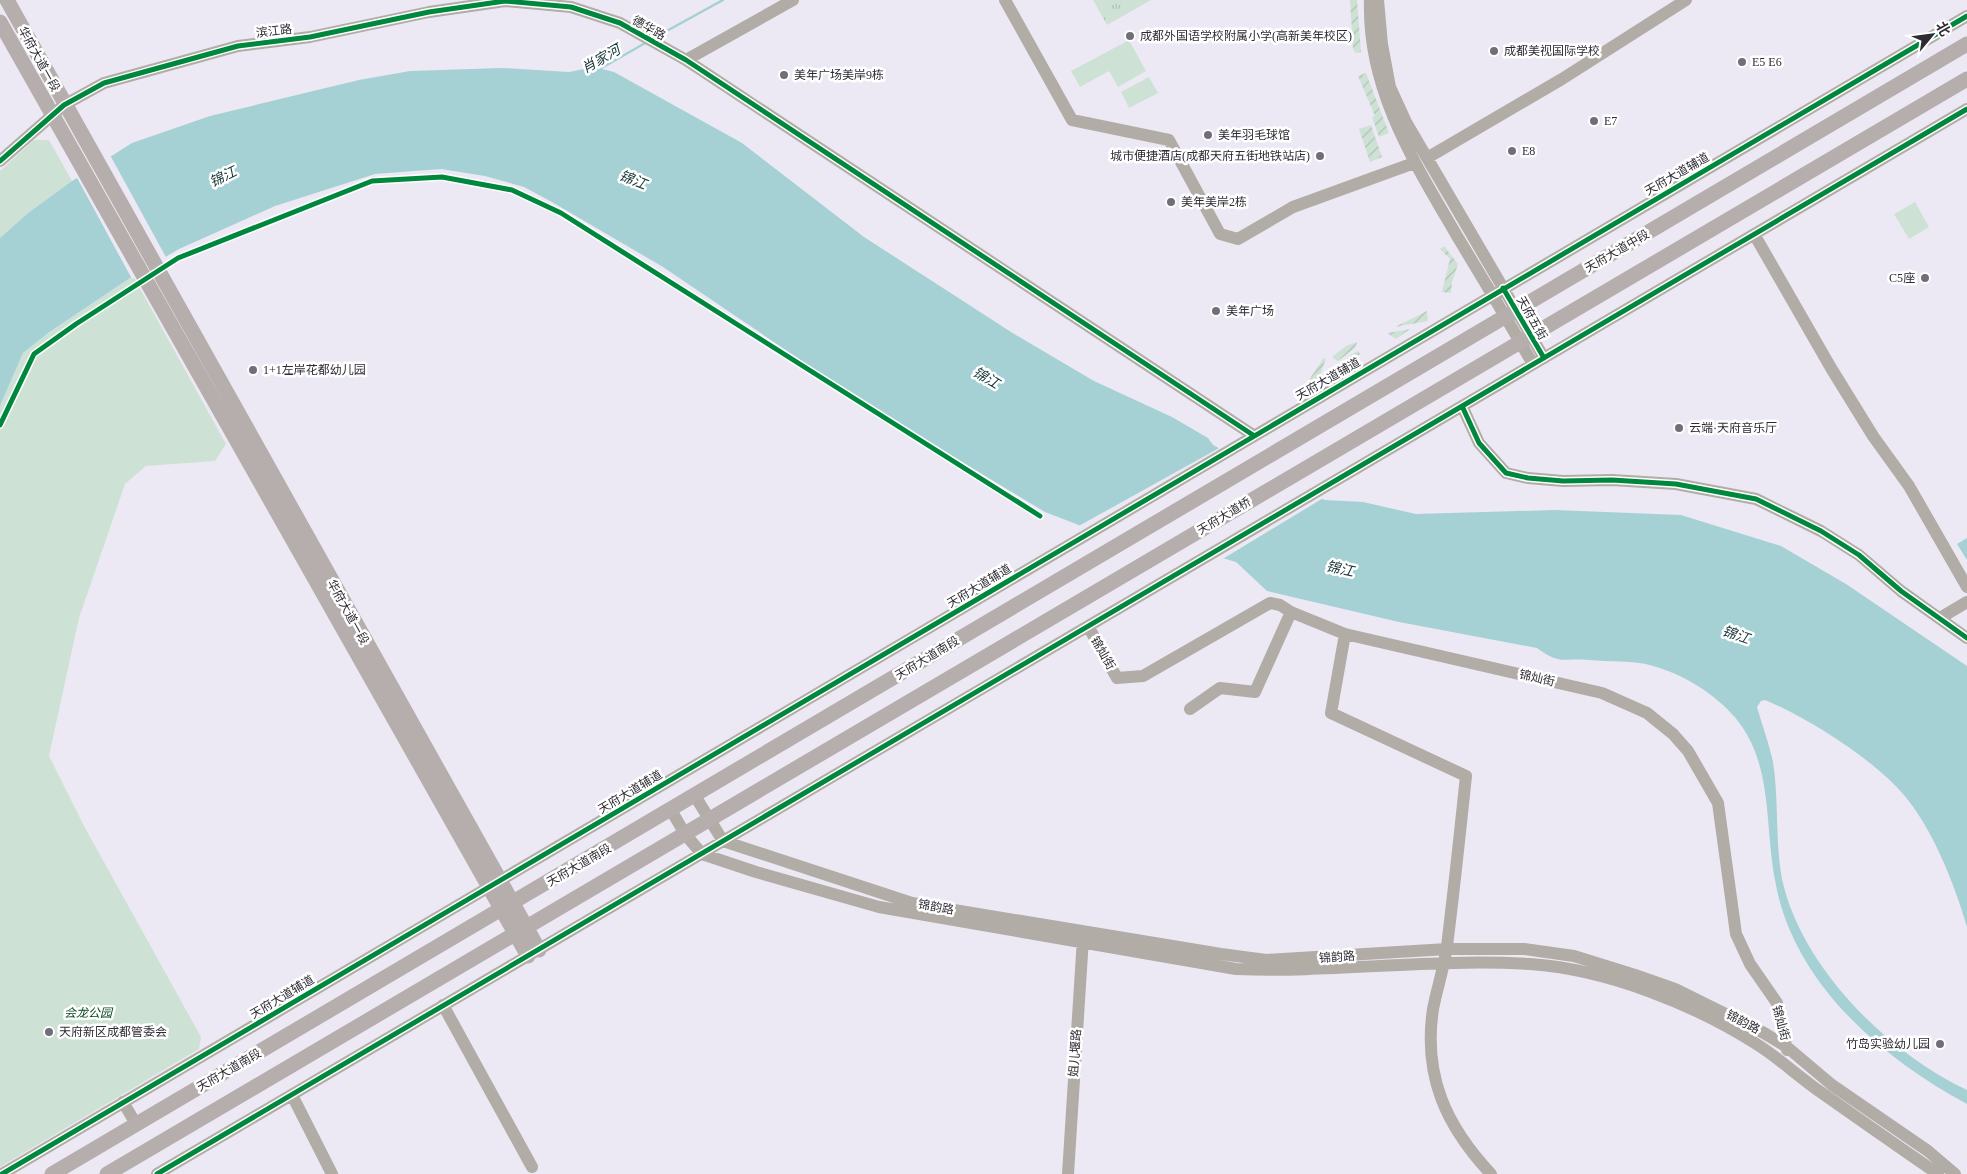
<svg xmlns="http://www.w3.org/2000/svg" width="1967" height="1174" font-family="'Times New Roman','Noto Sans SC',serif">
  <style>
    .grass { fill: url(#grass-tufts) }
    .park { fill: #cde2d5 }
    .garden { fill: url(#garden-furrows) }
    .water { fill: #a5d1d5 }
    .pier { fill: #ece9f4 }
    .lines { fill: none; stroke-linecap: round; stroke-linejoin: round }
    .stream { stroke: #a5d1d5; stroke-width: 2.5 }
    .minor { stroke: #b2aca6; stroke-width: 12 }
    .major { stroke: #b5aeac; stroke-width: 15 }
    .cycleway-casing { stroke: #fff; stroke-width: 8 }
    .cycleway { stroke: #00873e; stroke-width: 5 }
    .poi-dot { fill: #706e77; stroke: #fff; stroke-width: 2 }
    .labels { text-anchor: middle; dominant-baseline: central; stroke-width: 5; stroke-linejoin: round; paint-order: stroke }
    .street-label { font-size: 12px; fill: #2e2b33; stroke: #fff }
    .poi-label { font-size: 12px; fill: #2e2b33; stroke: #fff; text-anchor: start }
    .park-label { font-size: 12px; font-style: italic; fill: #094c21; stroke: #fff }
    .water-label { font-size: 14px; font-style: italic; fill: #133434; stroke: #fff }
  </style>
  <defs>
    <pattern id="grass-tufts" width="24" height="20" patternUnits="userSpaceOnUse" patternTransform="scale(1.25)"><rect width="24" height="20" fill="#cde2d5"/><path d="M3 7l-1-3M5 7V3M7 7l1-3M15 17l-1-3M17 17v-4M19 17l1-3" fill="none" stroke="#b0c2b7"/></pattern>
    <pattern id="garden-furrows" width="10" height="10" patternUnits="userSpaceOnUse" patternTransform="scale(1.25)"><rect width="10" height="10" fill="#cde2d5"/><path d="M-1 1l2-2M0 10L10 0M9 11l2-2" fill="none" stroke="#b0c2b7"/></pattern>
  </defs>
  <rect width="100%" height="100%" fill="#ece9f4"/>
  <!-- grass -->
  <path class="grass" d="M1093,0h58l-44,25z"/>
  <!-- park -->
  <path class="park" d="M1129,40l17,31 -28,16 -9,-16 -29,16 -9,-16z
    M1149,77l9,16 -29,15 -8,-16z
    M34,140h15l23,41 -44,32 -28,25v-67z
    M1915,202l14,25 -20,12 -15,-25z
    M133,276l93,168 -11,17 -69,5 -21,18 -46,134 -30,138 35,70 117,211 -2,12 -199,118v-761l23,-53 25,-20z"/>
  <!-- garden -->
  <path class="garden" d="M1350,0h7l4,52 -5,1 -3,-4z
    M1366,73l23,60 -10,4 -7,-20 3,-1 -17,-40z
    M1371,125l11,32 -12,5 -11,-33z
    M1444,246l14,18 -6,18 -1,11 -9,-1 8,-33 -10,-10z
    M1427,311l1,10 -33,6z
    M1410,329l-14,10 -9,-6z
    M1357,342l-2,6 -17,13 -6,-4 14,-11z
    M1358,351l2,3 -21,20h-7l18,-19z
    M1326,358l-7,20 -10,2 14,-21z"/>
  <!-- water -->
  <path class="water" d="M594,67l20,5 128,71 122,94 147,95 83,49 78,36 36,21 5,7 53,29 59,26 38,2 53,12 139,-4 126,5 100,31 65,38 121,82v261c-12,-42 -35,-100 -64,-133 -31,-36 -95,-76 -138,-94l-4,1 -4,6c5,18 12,36 16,55 6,38 2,79 9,117 19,88 106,174 185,211v14c-86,-46 -175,-123 -192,-224 -11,-58 -1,-123 -45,-168 -20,-21 -48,-38 -77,-46 -19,-6 -44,-4 -64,-6 -27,-2 -29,5 -52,-12l-138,-26 -132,-31 -31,-29 -78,-23 -69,-10 -44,-17 -181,-109 -201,-136 -111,-65 -28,-15 -39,-11 -44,-7 -66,5 -100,32 -96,43 -46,27 -85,57 -25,20 -23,53v-168l28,-25 44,-32 60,-38 78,-27 149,-36 51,-9 92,-3 67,4z
    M1967,538v22l-10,-16z"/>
  <!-- pier -->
  <path class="pier" d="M110,155l57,104 -35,20 -56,-103z
    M1221,447l46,25 58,25 -104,63 -64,-19 -44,-4 -36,-10z"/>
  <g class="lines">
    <!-- stream -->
    <path class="stream" d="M654,38l69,-38
      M598,70l49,-28"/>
    <!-- minor -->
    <path class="minor" d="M1005,0l67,120 97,20 51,94 18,5 55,-32 121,-44
      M1370,0c-3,89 44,162 87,236 26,43 51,85 76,128
      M1378,0l4,44 8,43 16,35 138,236
      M686,60l107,-60
      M1427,158l135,-79 124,-79
      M0,161l64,-56 40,-22 134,-37 72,-9 119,-25 76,-11 66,6 49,16 66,37 567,375
      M1754,234l77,134 42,68 36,50 58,101
      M1462,406l17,37 27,30 22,5 35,3 49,-1 64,4 80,15 65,32 38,24 42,36 66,47
      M1940,618l27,-16
      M1088,626l29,52 26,-2 127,-73 10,2 11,7 54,22 257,59 45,20 26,21 15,17 30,52 18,131 14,30 27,39 10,47
      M1345,634l-14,79 135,63c-6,57 -12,114 -19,170 -3,22 -10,42 -14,63 -10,67 13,117 58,165
      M1190,709l30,-21 35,4 36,-80
      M695,796l28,45 189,62 309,51 45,6 181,-11h77l50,7 61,19 40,14 89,44 23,14 45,38 96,66 27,23
      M671,810l14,24 17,20 54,18 123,35 357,62c98,4 196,-11 294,-5 76,5 164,40 228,81 22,14 42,33 64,48 38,27 77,54 116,81
      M443,1005l89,162
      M292,1095l40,79
      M123,1102l13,22
      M2,1174l1965,-1158
      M157,1174l1810,-1065
      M1068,1174l15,-236"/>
    <!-- major -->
    <path class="major" d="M7,0l532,950
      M0,22l528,934
      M52,1174l1915,-1130
      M107,1174l1860,-1095"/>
    <defs>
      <path id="cycleway" d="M0,161l64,-56 40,-22 134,-37 72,-9 119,-25 76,-11 66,6 49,16 66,37 567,375
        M1503,288l41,70
        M1462,406l17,37 27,30 22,5 35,3 49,-1 64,4 80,15 65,32 38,24 42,36 66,47
        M0,425l34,-71 42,-30 102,-66 194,-77 70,-4 70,13 49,23 479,303
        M2,1174l1965,-1158
        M157,1174l1810,-1065"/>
    </defs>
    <!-- cycleway casing -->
    <use href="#cycleway" class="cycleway-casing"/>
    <!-- cycleway -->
    <use href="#cycleway" class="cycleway"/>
  </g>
  <!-- markers -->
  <g class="poi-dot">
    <circle cx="1130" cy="36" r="5"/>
    <circle cx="1494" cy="51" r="5"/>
    <circle cx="1742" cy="62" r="5"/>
    <circle cx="784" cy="75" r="5"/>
    <circle cx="1594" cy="121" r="5"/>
    <circle cx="1208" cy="135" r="5"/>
    <circle cx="1512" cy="151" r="5"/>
    <circle cx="1320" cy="156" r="5"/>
    <circle cx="1171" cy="202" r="5"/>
    <circle cx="1925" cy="278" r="5"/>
    <circle cx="1216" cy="311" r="5"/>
    <circle cx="253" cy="370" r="5"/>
    <circle cx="1679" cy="428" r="5"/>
    <circle cx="49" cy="1032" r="5"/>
    <circle cx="1940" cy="1044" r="5"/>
  </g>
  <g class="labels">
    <!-- street labels -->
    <g class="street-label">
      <text transform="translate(649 28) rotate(29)">德华路</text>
      <text transform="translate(274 31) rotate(-7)">滨江路</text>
      <text transform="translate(39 59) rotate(61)">华府大道一段</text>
      <text transform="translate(1677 174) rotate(-30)">天府大道辅道</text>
      <text transform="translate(1617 251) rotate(-30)">天府大道中段</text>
      <text transform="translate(1532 318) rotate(60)">天府五街</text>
      <text transform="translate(1328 379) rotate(-30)">天府大道辅道</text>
      <text transform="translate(1224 516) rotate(-31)">天府大道桥</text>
      <text transform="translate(979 586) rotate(-31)">天府大道辅道</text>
      <text transform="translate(348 612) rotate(61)">华府大道一段</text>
      <text transform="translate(1103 653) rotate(60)">锦灿街</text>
      <text transform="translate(927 658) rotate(-31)">天府大道南段</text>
      <text transform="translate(1537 678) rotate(13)">锦灿街</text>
      <text transform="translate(630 792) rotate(-31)">天府大道辅道</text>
      <text transform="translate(579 865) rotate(-30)">天府大道南段</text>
      <text transform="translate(936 907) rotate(10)">锦韵路</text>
      <text transform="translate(1337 957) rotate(-4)">锦韵路</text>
      <text transform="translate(282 997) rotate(-31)">天府大道辅道</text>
      <text transform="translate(1743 1022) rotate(28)">锦韵路</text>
      <text transform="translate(1781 1023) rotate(75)">锦灿街</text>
      <text transform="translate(1075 1053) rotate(-86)">姐儿堰路</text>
      <text transform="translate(229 1070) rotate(-30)">天府大道南段</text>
    </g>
    <!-- poi labels -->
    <g class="poi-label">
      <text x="1140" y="36">成都外国语学校附属小学(高新美年校区)</text>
      <text x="1504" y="51">成都美视国际学校</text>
      <text x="1752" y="62">E5 E6</text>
      <text x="794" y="75">美年广场美岸9栋</text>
      <text x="1604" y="121">E7</text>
      <text x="1218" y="135">美年羽毛球馆</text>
      <text x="1522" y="151">E8</text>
      <text x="1310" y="156" text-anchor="end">城市便捷酒店(成都天府五街地铁站店)</text>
      <text x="1181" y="202">美年美岸2栋</text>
      <text x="1915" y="278" text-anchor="end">C5座</text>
      <text x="1226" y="311">美年广场</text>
      <text x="263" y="370">1+1左岸花都幼儿园</text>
      <text x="1689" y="428">云端·天府音乐厅</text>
      <text x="59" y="1032">天府新区成都管委会</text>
      <text x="1930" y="1044" text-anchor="end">竹岛实验幼儿园</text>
    </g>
    <!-- park labels -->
    <g class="park-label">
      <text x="88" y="1013">会龙公园</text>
    </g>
    <!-- water labels -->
    <g class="water-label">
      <text transform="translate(601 59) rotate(-30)">肖家河</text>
      <text transform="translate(223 177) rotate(-26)">锦江</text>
      <text transform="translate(633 180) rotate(22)">锦江</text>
      <text transform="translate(986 378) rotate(31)">锦江</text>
      <text transform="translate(1340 569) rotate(12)">锦江</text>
      <text transform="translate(1736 635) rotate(19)">锦江</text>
    </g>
  </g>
  <!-- north arrow -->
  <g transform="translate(1932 35) rotate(61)" stroke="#ffffff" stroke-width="4" paint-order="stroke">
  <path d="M0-4L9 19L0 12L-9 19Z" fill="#2e2b33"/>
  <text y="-8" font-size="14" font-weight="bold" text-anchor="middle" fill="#2e2b33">北</text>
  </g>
</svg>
